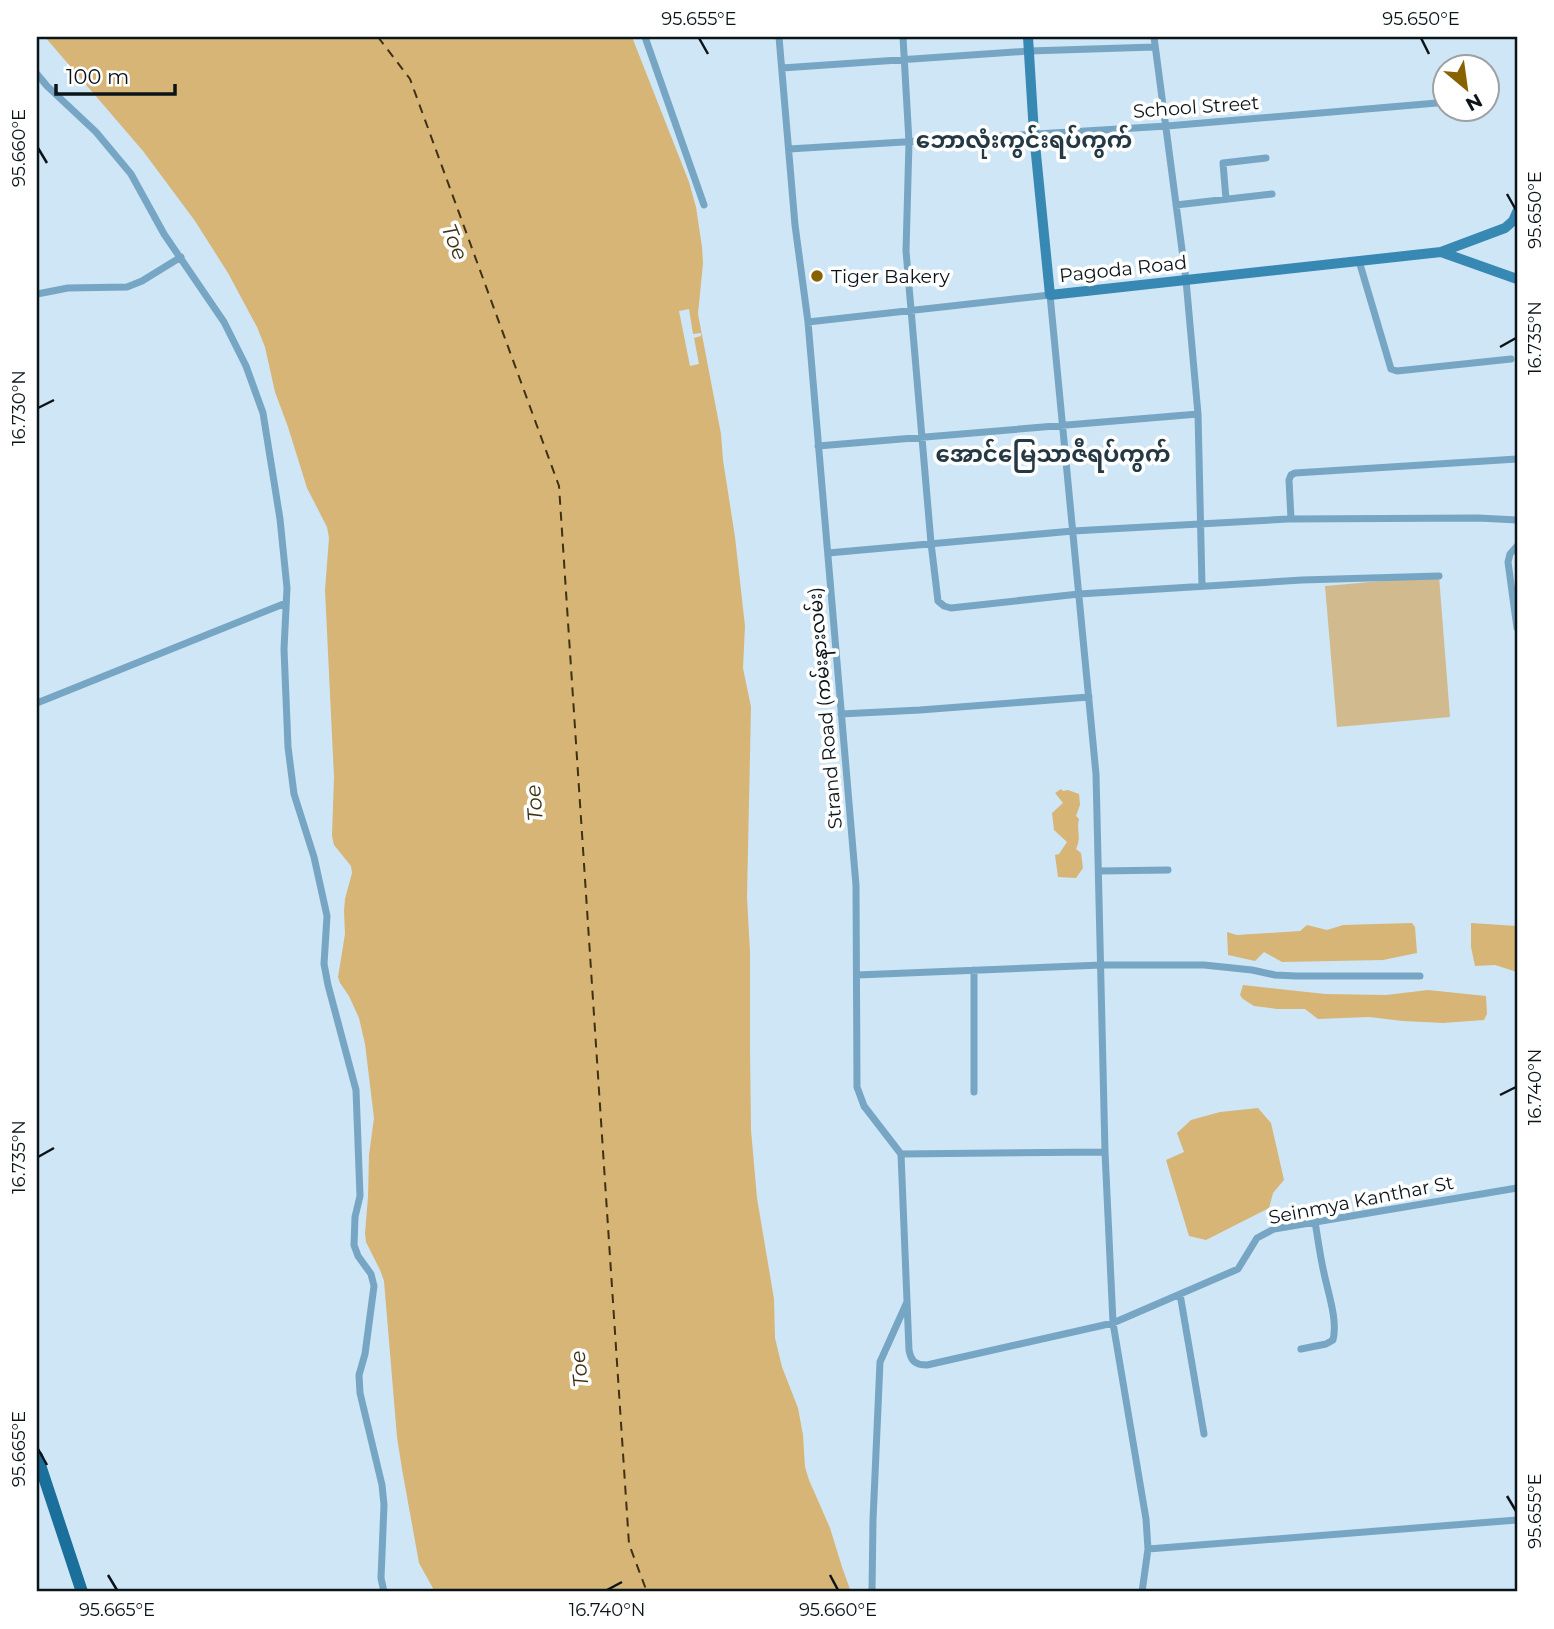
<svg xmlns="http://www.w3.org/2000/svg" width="1554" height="1629" font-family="Montserrat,'Noto Sans Myanmar',sans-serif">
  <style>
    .green { fill: #d2ba8f }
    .water { fill: #d7b576 }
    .pier { fill: #cfe6f6 }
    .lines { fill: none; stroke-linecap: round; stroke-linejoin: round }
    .ferry { stroke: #3f3114; stroke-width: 2; stroke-dasharray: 9 7; stroke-linecap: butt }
    .minor { stroke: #76a6c4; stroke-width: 7 }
    .secondary { stroke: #3888b4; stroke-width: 10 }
    .primary { stroke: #1a709b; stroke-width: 12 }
    .ticks { fill: none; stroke: #0b1419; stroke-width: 2.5 }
    .poi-dot { fill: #886200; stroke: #fff; stroke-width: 2.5 }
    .labels { text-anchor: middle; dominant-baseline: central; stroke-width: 7; stroke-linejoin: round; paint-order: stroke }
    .street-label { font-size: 19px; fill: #0b1419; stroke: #fff }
    .poi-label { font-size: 19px; fill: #0b1419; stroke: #fff; text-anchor: start }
    .water-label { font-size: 21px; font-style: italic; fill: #3f3114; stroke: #fff }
    .quarter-label { font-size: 23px; font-weight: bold; fill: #253945; stroke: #fff }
    .neatline { fill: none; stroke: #0b1419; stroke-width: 2.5 }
    .ticks-label { font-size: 18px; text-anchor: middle; fill: #0b1419 }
  </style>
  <rect width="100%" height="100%" fill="#cfe6f6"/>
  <!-- green -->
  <path class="green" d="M1439,576l11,141 -113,10 -12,-141z"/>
  <!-- water -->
  <path class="water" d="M45,37h587l57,145 7,25 6,40 1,16 -5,51 23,120 2,26 12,77 10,89 -2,42 8,39 -4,190 3,55v97l1,81 6,68 17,101 1,39 7,29 16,41 5,27 2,32 4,13 21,48 12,39 9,25h-416l-16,-29 -17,-94 -5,-32 -13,-156 -4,-11 -14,-28 -1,-9 3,-36 1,-42 5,-37 -9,-74 -6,-26 -10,-22 -9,-13 -2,-6 7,-43 -1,-23 1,-12 7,-26 -1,-7 -17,-21 -2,-9 2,-59 -9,-187 4,-52 -2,-11 -20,-39 -19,-61 -13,-35 -10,-45 -8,-20 -29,-54 -33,-52 -52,-70z
    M1061,789l2,2 5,-1 11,4 1,11 -4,11 3,3c-3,12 3,17 -3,30l5,4 2,15 -7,10 -18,-1 -3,-22 4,-1 8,-12 -13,-12 -2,-17 11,-10 -8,-10z
    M1412,923l3,4 2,26 -34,7 -101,2 -18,-10 -9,9 -27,-6 -1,-23 10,3 63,-4 7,-6 20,5 16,-5z
    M1471,923l46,3v46l-22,-7 -20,1 -4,-19z
    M1243,985l82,9 61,1 42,-5 58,6 1,18 -3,6 -41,3 -40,-2 -34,-4 -51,2 -13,-10h-28l-23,-3 -11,-7 -3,-4z
    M1258,1108l13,15 13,57 -11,13 -4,15 -63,32 -17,-4 -23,-76 18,-8 -7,-19 14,-13 29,-8z"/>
  <!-- pier -->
  <path class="pier" d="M689,309l4,25 8,-1v3l-7,2 5,26 -9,2 -11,-55z"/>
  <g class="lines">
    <!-- ferry -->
    <path class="ferry" d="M378,37l32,42 149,407 70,1058 18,48"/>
    <!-- minor -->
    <path class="minor" d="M645,37l59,168
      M779,37l16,188 13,97 48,563 1,202 7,19 37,48 8,196c2,11 6,15 18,15l186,-42 125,-54 19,-31 17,-9 243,-41
      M903,37l6,105 -3,109 25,292 7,58 6,5 7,2 128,-14 223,-14 137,-4
      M1154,37l32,243 12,134 4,172
      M782,68l247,-17 126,-4
      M37,74l10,12 49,46 35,42 33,60 60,88 22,44 17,47 17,106 7,69 -3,61 4,98 6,47 20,63 13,59 -3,48 4,21 28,105 4,106 -5,21 -1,28 4,11 13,18 3,12 -9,68 -6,21 1,18 22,92 2,20 -3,73 3,14
      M789,149l378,-23 270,-23
      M1226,199l-3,-36 43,-5
      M1176,205l96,-11
      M1359,261l32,108 6,2 114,-12
      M37,294l31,-6 59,-1 15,-6 39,-24
      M808,322l242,-27 46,479 9,378 8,171 33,196 2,30 -6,43
      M818,446l380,-32
      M1291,519l-2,-39 2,-5 4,-2 222,-14
      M1517,546l-7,8 -2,8 9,66
      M828,553l245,-22 215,-12 190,-1 39,2
      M37,703l249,-100
      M841,714l79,-4 169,-13
      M1099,871l69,-1
      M857,975l244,-10h103l48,5 23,5 21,1h124
      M974,1092v-122
      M901,1154l204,-2
      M1180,1294l24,140
      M1301,1349l25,-5 7,-4c5,-20 -5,-47 -9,-67 -4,-17 -6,-34 -9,-51
      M1148,1549l369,-29
      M872,1592l1,-72 7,-158 27,-60"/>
    <!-- secondary -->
    <path class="secondary" d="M1028,37l6,97 16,161 391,-43 64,-24 8,-7 4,-9
      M1441,252l76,27"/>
    <!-- primary -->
    <path class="primary" d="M37,1456l45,136"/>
  </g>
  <!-- ticks -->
  <path class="ticks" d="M699,38l9,16M1421,38l8,16M38,148l9,15M1507,194l9,16M1500,347l16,-9M38,408l16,-8M1500,1095l16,-8M38,1157l16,-9M38,1449l9,16M1507,1496l9,15M108,1575l9,15M830,1575l8,15M607,1590l15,-8"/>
  <!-- markers -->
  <circle class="poi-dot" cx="817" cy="276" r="7"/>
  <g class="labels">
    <!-- street labels -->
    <g class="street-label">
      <text transform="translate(1196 107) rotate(-4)">School Street</text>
      <text transform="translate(1123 269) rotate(-6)">Pagoda Road</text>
      <text transform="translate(825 708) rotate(-95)">Strand Road (ကမ်းနားလမ်း)</text>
      <text transform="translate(1361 1200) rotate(-11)">Seinmya Kanthar St</text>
    </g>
    <!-- poi labels -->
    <g class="poi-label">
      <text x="831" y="276">Tiger Bakery</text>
    </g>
    <!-- water labels -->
    <g class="water-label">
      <text transform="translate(455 242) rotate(68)">Toe</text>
      <text transform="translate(534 803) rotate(-94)">Toe</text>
      <text transform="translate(579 1369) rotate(-96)">Toe</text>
    </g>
    <!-- quarter labels -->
    <g class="quarter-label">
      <text x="1024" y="140">ဘောလုံးကွင်းရပ်ကွက်</text>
      <text x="1053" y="454">အောင်မြေသာဇီရပ်ကွက်</text>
    </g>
  </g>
  <!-- border -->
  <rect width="1554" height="1629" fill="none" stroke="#ffffff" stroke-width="77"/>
  <!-- north arrow -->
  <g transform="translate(1466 88) rotate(151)"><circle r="33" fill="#ffffff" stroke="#9da1a3" stroke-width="2"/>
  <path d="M0-5L12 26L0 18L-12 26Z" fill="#886200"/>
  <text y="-10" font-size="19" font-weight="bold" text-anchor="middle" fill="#0b1419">N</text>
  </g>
  <!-- scale -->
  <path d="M56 84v10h119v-10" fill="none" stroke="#0b1419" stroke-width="3.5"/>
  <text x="66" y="84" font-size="21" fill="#0b1419" stroke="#ffffff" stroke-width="5" paint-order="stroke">100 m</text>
  <rect x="38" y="38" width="1478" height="1552" class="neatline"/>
  <g class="ticks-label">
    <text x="699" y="25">95.655°E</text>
    <text x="1421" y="25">95.650°E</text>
    <text transform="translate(19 148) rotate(-90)" y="6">95.660°E</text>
    <text transform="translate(1535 210) rotate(-90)" y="6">95.650°E</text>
    <text transform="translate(1535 338) rotate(-90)" y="6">16.735°N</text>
    <text transform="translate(19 408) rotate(-90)" y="6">16.730°N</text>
    <text transform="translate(1535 1087) rotate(-90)" y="6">16.740°N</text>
    <text transform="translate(19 1157) rotate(-90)" y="6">16.735°N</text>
    <text transform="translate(19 1449) rotate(-90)" y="6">95.665°E</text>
    <text transform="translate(1535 1511) rotate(-90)" y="6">95.655°E</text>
    <text x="117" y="1616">95.665°E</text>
    <text x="607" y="1616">16.740°N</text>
    <text x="838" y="1616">95.660°E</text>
  </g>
</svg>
